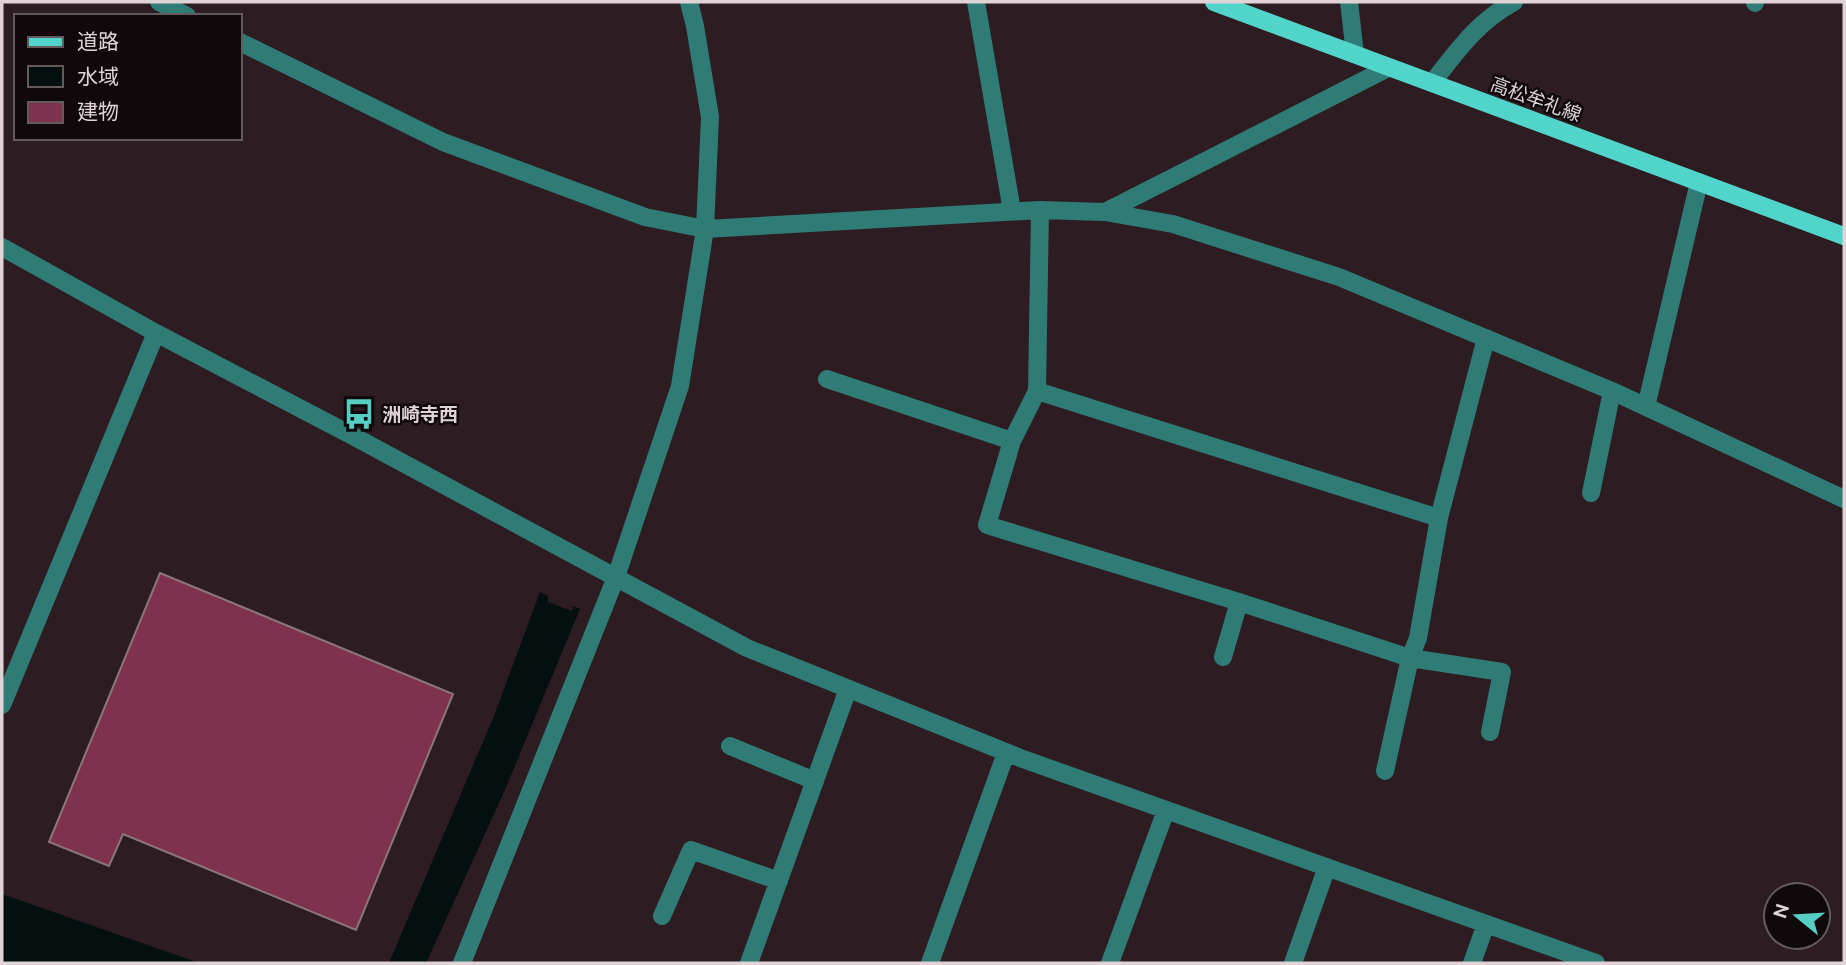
<svg xmlns="http://www.w3.org/2000/svg" width="1846" height="965" font-family="Ubuntu,'Noto Sans JP',sans-serif">
  <style>
    .water { fill: #03100f }
    .building { fill: #7e324d; stroke: #8b767c; stroke-width: 2 }
    .lines { fill: none; stroke-linecap: round; stroke-linejoin: round }
    .minor { stroke: #2f7c76; stroke-width: 18 }
    .major { stroke: #51d4c9; stroke-width: 18 }
    .labels { text-anchor: middle; dominant-baseline: central; stroke-width: 5; stroke-linejoin: round; paint-order: stroke }
    .street-label { font-size: 19px; fill: #dfd3d6; stroke: #10090b }
    .poi-label { font-size: 19px; font-weight: bold; fill: #dfd3d6; stroke: #10090b; text-anchor: start }
  </style>
  <rect width="100%" height="100%" fill="#2d1c21"/>
  <!-- water -->
  <path class="water" d="M540,592l8,4v6l24,9 1,-5 7,3 -76,183 -78,171h-37l105,-247z
    M2,894l197,69h-197z"/>
  <!-- building -->
  <path class="building" d="M160,573l293,121 -97,236 -233,-96 -14,32 -60,-24z"/>
  <g class="lines">
    <!-- minor -->
    <path class="minor" d="M159,2l28,14
      M976,2l36,209
      M1349,2l6,52
      M1755,2v1
      M240,42l203,100 202,75 60,12 335,-19 65,2 68,12 166,53 273,114 232,108
      M1432,83c25,-32 46,-62 82,-81
      M1105,212l283,-144
      M2,247l154,86 195,102 396,213 276,111 573,204
      M827,379l185,62 -25,84 252,77 171,56 92,14 -12,60
      M1037,391l402,127
      M1646,407l53,-225
      M1012,441l25,-50 3,-181
      M1591,493l21,-102
      M1223,657l16,-55
      M2,705l154,-372
      M730,746l85,35
      M1385,771l25,-113 8,-20 21,-120 47,-180
      M662,916l29,-66 88,31
      M462,963l154,-386 64,-191 25,-157 5,-112 -15,-91 -6,-24
      M749,963l99,-274
      M930,963l76,-210
      M1110,963l56,-153
      M1293,963l34,-96
      M1472,963l14,-39"/>
    <!-- major -->
    <path class="major" d="M1214,2l630,234"/>
  </g>
  <!-- icons -->
  <defs>
    <symbol id="bus-bare" viewBox="-9 -9 18 18"><path d="M-5-6H5V4H4V6H2V4H-2V6H-4V4H-5ZM-3.5-4V0h7V-4ZM-3.5 1.2v1.5H-2V1.2ZM2 1.2v1.5H3.5V1.2Z" fill="#56cec3" stroke="#10090b" stroke-width="2.5" paint-order="stroke"/></symbol>
  </defs>
  <g fill-rule="evenodd">
    <use href="#bus-bare" x="337" y="392" width="44" height="44"/>
  </g>
  <g class="labels">
    <!-- street labels -->
    <g class="street-label">
      <text transform="translate(1536 99) rotate(20)">高松牟礼線</text>
    </g>
    <!-- poi labels -->
    <g class="poi-label">
      <text x="382" y="414">洲崎寺西</text>
    </g>
  </g>
  <!-- border -->
  <rect width="1846" height="965" fill="none" stroke="#dfd3d6" stroke-width="7"/>
  <!-- legend -->
  <rect x="14" y="14" width="228" height="126" fill="#10090b" stroke="#635a5c" stroke-width="2"/>
  <rect x="28" y="37" width="35" height="10" fill="#51d4c9" stroke="#635a5c" stroke-width="2"/>
  <text x="77" y="49" font-size="21" fill="#dfd3d6">道路</text>
  <rect x="28" y="66" width="35" height="21" fill="#03100f" stroke="#635a5c" stroke-width="2"/>
  <text x="77" y="84" font-size="21" fill="#dfd3d6">水域</text>
  <rect x="28" y="102" width="35" height="21" fill="#7e324d" stroke="#635a5c" stroke-width="2"/>
  <text x="77" y="119" font-size="21" fill="#dfd3d6">建物</text>
  <!-- north arrow -->
  <g transform="translate(1797 916) rotate(288)"><circle r="33" fill="#10090b" stroke="#635a5c" stroke-width="2"/>
  <path d="M0-5L12 26L0 18L-12 26Z" fill="#56cec3"/>
  <text y="-10" font-size="19" font-weight="bold" text-anchor="middle" fill="#dfd3d6">N</text>
  </g>
</svg>
